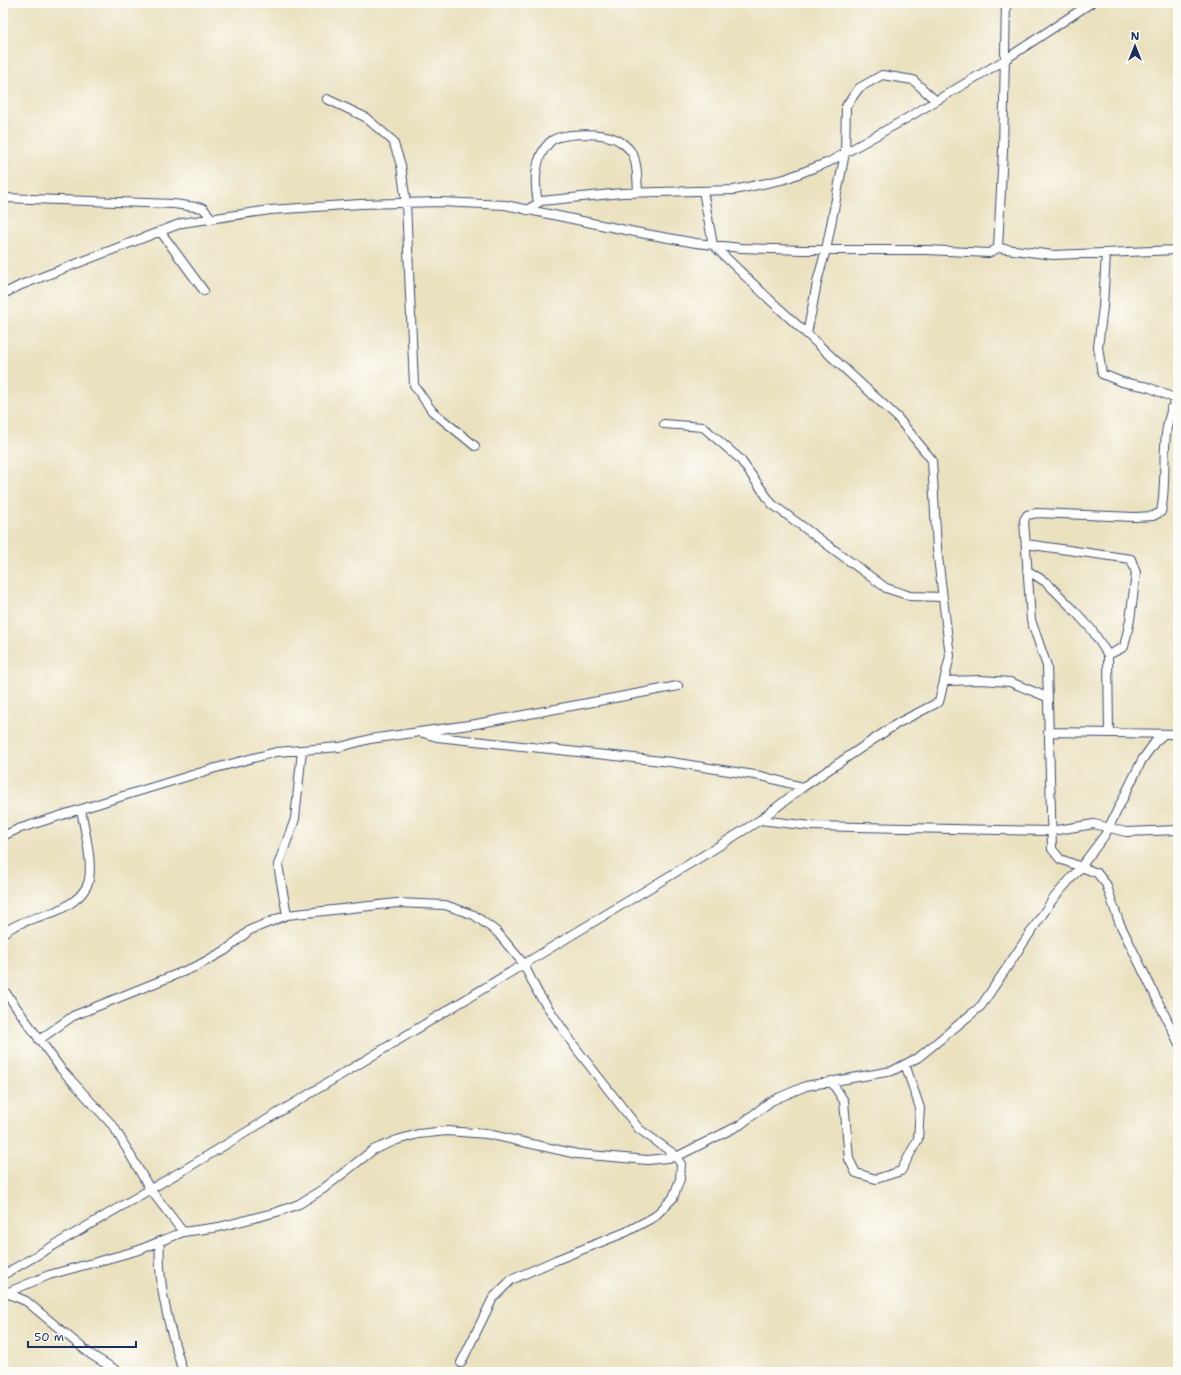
<svg xmlns="http://www.w3.org/2000/svg" width="1181" height="1375" font-family="'Shantell Sans',sans-serif">
  <style>
    .lines { fill: none; stroke-linecap: round; stroke-linejoin: round }
    .service-casing { stroke: #3a4a6d; stroke-width: 10 }
    .service { stroke: #fff; stroke-width: 8 }
  </style>
  <rect width="100%" height="100%" fill="#fdfcf7"/>
  <filter id="ink" filterUnits="userSpaceOnUse"><feTurbulence type="fractalNoise" baseFrequency=".025" numOctaves="2"/><feDisplacementMap in="SourceGraphic" scale="8" xChannelSelector="R" yChannelSelector="G"/><feConvolveMatrix kernelMatrix="1 2 1 2 8 2 1 2 1" color-interpolation-filters="sRGB"/></filter>
  <filter id="wash" filterUnits="userSpaceOnUse"><feTurbulence type="fractalNoise" baseFrequency=".012" numOctaves="4" result="noise"/><feDisplacementMap in="SourceGraphic" scale="16" xChannelSelector="R" yChannelSelector="G"/><feGaussianBlur stdDeviation="0.9" result="paint"/><feColorMatrix in="noise" values="0 0 0 0 0 0 0 0 0 0 0 0 0 0 0 0 0 1.4 0 .05"/><feComposite in="paint" operator="in"/></filter>
  <g filter="url(#wash)">
    <rect width="100%" height="100%" fill="#eae1bf"/>
  </g>
  <g filter="url(#ink)">
    <g class="lines">
      <defs>
        <path id="service" d="M327,99l38,18 28,24 8,24 5,38 8,182 18,26 43,35
          M3,198l171,6 29,4 9,11
          M538,203c-4,-20 -4,-46 12,-61 10,-10 50,-9 63,-4 7,2 15,9 19,15 6,10 5,28 6,39
          M527,210l14,-9 81,-8 112,-3 51,-11 44,-17 73,-41 101,-60 88,-58
          M160,231l44,60
          M998,248l55,7 125,-5
          M1106,253l-3,54 -5,40 4,27 20,8 26,5 28,12
          M3,294l18,-9 161,-62 88,-13 90,-6 80,-2 65,3 130,27 61,11 45,5 62,2h124l62,3 9,-5 5,-98 3,-147
          M807,334l11,-56 8,-28 19,-97 1,-47 13,-18 23,-13 31,5 23,21
          M1178,396c-21,36 -9,77 -17,116l-8,4 -18,1 -98,-4 -10,2 -3,5 7,100 16,46 5,183 8,10 37,14 9,11 13,38 59,120
          M1171,408l7,12
          M664,424l39,3 37,32 32,45 114,84 24,8 32,1
          M1026,544l105,15 5,14 -6,47 -6,27 -16,8
          M1027,570l20,13 24,24 21,23 16,25 1,78
          M945,681l36,-1 29,2 37,15
          M1048,732l130,2
          M423,733l14,4 234,25 90,14 42,11
          M760,820l51,6 240,5 43,-7 32,8 52,-2
          M3,836l15,-7 92,-29 102,-31 64,-17 64,-5 30,-8 106,-15 202,-38
          M287,915l-9,-50 17,-46 7,-69
          M3,933c17,-12 31,-14 51,-21 13,-5 29,-15 34,-29 6,-18 -4,-55 -7,-74
          M3,989l58,80 53,58 36,62 33,43
          M39,1040l34,-24 124,-50 29,-16 24,-20 37,-15 110,-12 48,2 29,10 23,17 26,31 15,30 37,54 64,82 35,25 7,10 -1,15 -7,19 -19,19 -28,15 -70,28 -45,20 -18,18 -32,65
          M831,1081l13,20 5,58 7,14 20,6 25,-8 17,-32 2,-31 -15,-44
          M160,1241c-3,44 10,89 23,131
          M3,1275l189,-110 522,-316 46,-29 43,-33 95,-64 41,-21 11,-46 -13,-107 -5,-89 -35,-43 -128,-118 -56,-54 -10,-54
          M4,1292l22,9 64,53 29,18
          M6,1293l43,-18 90,-25 44,-18 36,-5 58,-15 22,-8 24,-15 50,-39 24,-10 21,-6 29,-3 40,3 90,20 71,6 28,-3 64,-32 31,-24 35,-15 86,-15 27,-14 62,-51 72,-107 27,-31 25,-33 37,-75 13,-18 9,-8"/>
      </defs>
      <!-- service casing -->
      <use href="#service" class="service-casing"/>
      <!-- service -->
      <use href="#service" class="service"/>
    </g>
  </g>
  <!-- margin -->
  <rect width="1181" height="1375" fill="none" stroke="#fdfcf7" stroke-width="16"/>
  <!-- north arrow -->
  <g transform="translate(1135 46)" stroke="#fdfcf7" stroke-width="3" paint-order="stroke">
  <path d="M0-3L7 15L0 10L-7 15Z" fill="#1b2f5e"/>
  <text y="-6" font-size="11" font-weight="bold" text-anchor="middle" fill="#1b2f5e">N</text>
  </g>
  <!-- scale -->
  <path d="M28 1341v6h108v-6" fill="none" stroke="#1b2f5e" stroke-width="2"/>
  <text x="34" y="1341" font-size="12" fill="#1b2f5e" stroke="#fdfcf7" stroke-width="3" paint-order="stroke">50 m</text>
</svg>
